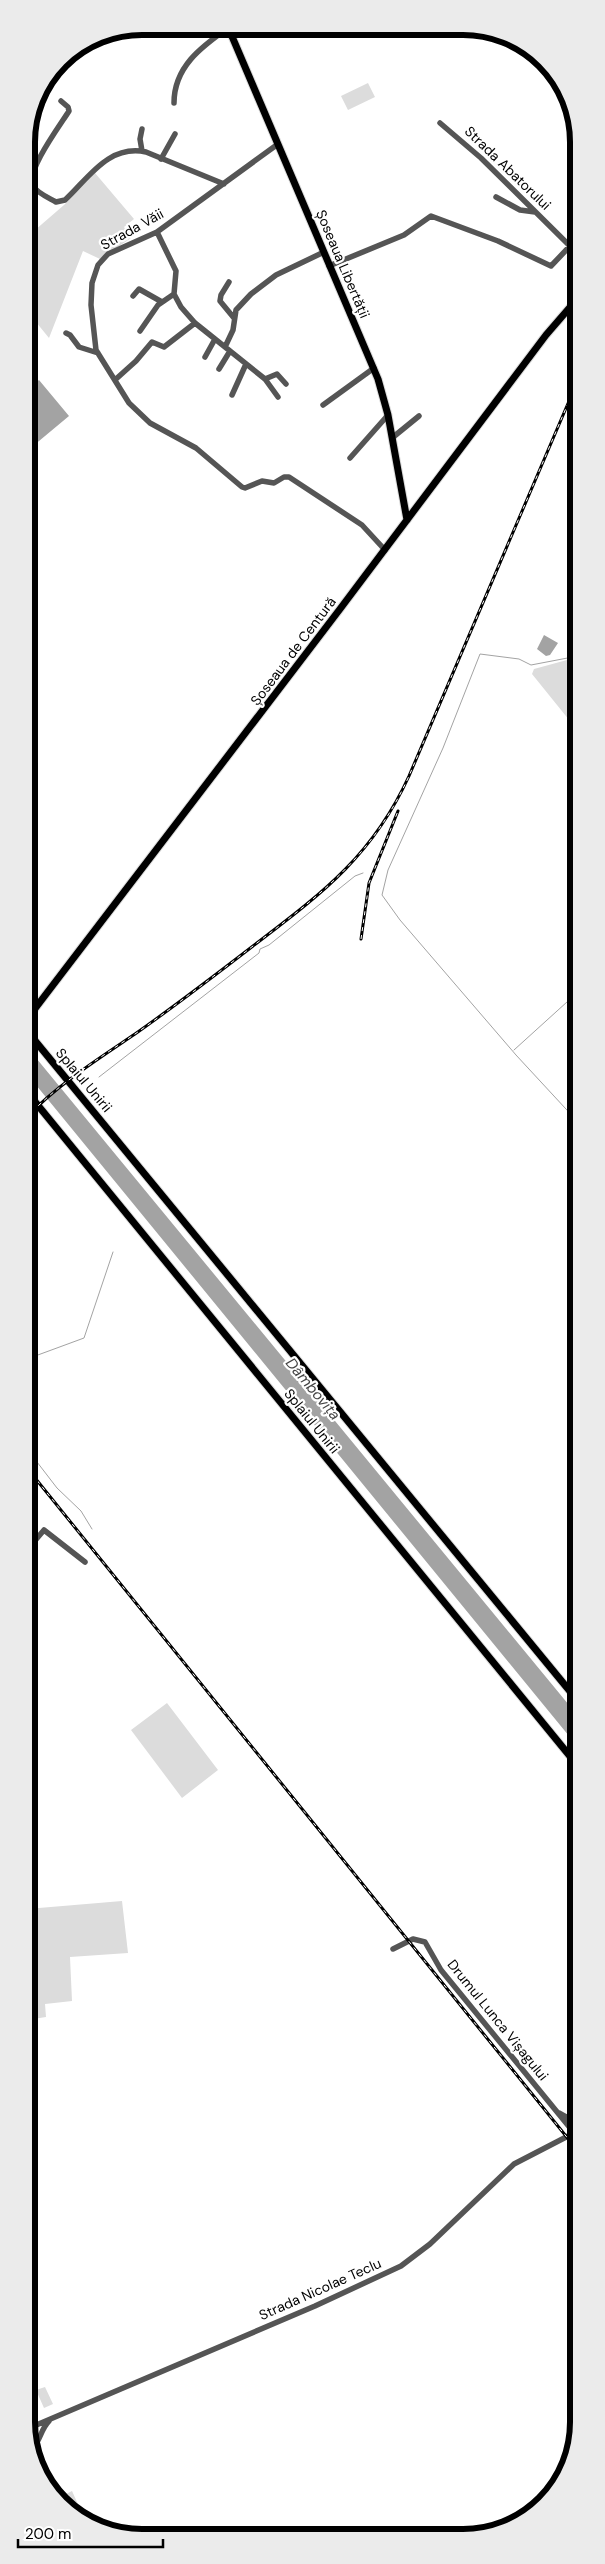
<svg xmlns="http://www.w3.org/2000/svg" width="605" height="2564" font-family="'DM Sans',sans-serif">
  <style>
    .green { fill: #dcdcdc }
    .water { fill: #a3a3a3 }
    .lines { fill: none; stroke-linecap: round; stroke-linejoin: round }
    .stream { stroke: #a3a3a3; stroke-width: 1 }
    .major-casing { stroke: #dbdbdb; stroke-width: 9 }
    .minor { stroke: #555; stroke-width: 5.5 }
    .major { stroke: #000; stroke-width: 7 }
    .rail-casing { stroke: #000; stroke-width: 3 }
    .rail { stroke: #fff; stroke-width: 1; stroke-dasharray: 4; stroke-linecap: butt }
    .labels { text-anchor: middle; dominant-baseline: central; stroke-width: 4.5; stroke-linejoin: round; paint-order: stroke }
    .street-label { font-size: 14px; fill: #000; stroke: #fff }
    .water-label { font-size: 15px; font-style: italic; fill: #444; stroke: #fff }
    .rim { fill: none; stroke: #000; stroke-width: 6 }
  </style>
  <rect width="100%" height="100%" fill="#fff"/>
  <!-- green -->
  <path class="green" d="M368,83l7,14 -27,13 -7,-14z
    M95,173l39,46 -10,8 7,11 -31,21 -17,-8 -34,87 -22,-27v-74l37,-32z
    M578,657v74l-46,-57 2,-5z
    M167,1703l51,67 -36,28 -51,-68z
    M122,1901l6,52 -58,4 2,44 -27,3 1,13 -19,3v-111z
    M45,2387l8,17 -9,4 -8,-18z
    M72,2491l10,22 -3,1 -15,-8 -4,-9z"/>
  <!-- water -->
  <path class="water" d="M39,380l30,36 -42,35v-61z
    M544,635l14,8 -8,12 -4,1 -9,-7z
    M27,1047l551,669v31l-551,-673z"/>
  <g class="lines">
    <!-- stream -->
    <path class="stream" d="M578,656l-47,9 -12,-6 -39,-5 -37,94 -55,122 -6,25 18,25 116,135 62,67
      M514,1050l64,-58
      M99,1077l160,-124 1,-4 9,-4 86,-69 8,-3
      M27,1359l57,-21 29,-86
      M27,1449l30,39 24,23 11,18"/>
    <defs>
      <path id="major" d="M228,27l150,352 10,36 19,105
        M27,1019l313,-410 206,-274 32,-37
        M27,1031l551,670
        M27,1092l551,674"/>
    </defs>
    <!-- major casing -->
    <use href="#major" class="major-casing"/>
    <!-- minor -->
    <path class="minor" d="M61,101l7,6 1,4c-8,13 -44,61 -36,75 4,7 16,12 23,16l9,-2c23,-21 43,-56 81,-48l78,32
      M174,103c0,-36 27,-56 54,-75
      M440,123l41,35 97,96
      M278,144l-121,88 -49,22 -10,11 -6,18 -1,22 5,45 33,53 21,20 46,25 46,39 3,1 17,-7 12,2 10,-6h5l73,48 23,25
      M142,151l-2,-12 2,-10
      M161,159l14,-25
      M496,197l24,13 15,2
      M157,232l19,39 -2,23 7,13 14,16 70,56 13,18
      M329,266l75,-31 27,-19 67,25 53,25 19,-20
      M229,282l-8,13 -1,6 14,17
      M133,296l6,-7 23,13
      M140,331l18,-26 16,-11
      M66,333l4,2 9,12 19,6
      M225,347l8,-17 3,-20 15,-16 25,-19 48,-23
      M205,357l10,-18
      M219,369l11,-18
      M116,379l20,-18 16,-19 12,5 31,-24
      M265,379l12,-5 9,10
      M232,395l14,-31
      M323,405l51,-37
      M392,438l27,-22
      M350,458l38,-43
      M27,1550l17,-20 41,32
      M27,1645l5,4
      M393,1949l20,-10 12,3 16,28 130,159
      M559,2113l18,10
      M572,2134l6,4
      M27,2429l288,-123 86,-40 29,-22 84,-80 58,-30
      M27,2431l23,53
      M32,2448c9,-7 8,-18 17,-27"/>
    <!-- major -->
    <use href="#major" class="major"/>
    <defs>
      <path id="rail" d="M361,939l8,-56 29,-72
        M27,1117c30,-32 71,-58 108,-83 40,-28 79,-58 118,-88 68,-52 119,-89 156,-170l169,-396
        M27,1468l551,683"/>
    </defs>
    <!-- rail casing -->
    <use href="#rail" class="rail-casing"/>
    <!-- rail -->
    <use href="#rail" class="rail"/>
  </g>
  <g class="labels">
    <!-- street labels -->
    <g class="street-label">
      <text transform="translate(508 168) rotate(44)">Strada Abatorului</text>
      <text transform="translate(132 229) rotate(-29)">Strada Văii</text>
      <text transform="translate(343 264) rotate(67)">Șoseaua Libertății</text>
      <text transform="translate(293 651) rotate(-53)">Șoseaua de Centură</text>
      <text transform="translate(84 1080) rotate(50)">Splaiul Unirii</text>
      <text transform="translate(312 1421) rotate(51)">Splaiul Unirii</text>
      <text transform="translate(498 2020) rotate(51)">Drumul Lunca Vișagului</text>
      <text transform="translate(320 2289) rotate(-24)">Strada Nicolae Teclu</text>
    </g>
    <!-- water labels -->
    <g class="water-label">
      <text transform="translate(313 1389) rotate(50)">Dâmbovița</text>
    </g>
  </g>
  <!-- crop -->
  <path d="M0 0H605V2564H0ZM142 35H463A107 107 0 0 1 570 142V2422A107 107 0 0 1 463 2529H142A107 107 0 0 1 35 2422V142A107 107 0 0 1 142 35Z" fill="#ebebeb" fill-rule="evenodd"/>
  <path class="rim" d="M142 35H463A107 107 0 0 1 570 142V2422A107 107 0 0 1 463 2529H142A107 107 0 0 1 35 2422V142A107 107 0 0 1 142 35Z"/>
  <!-- scale -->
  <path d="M18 2539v8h145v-8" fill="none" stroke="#000000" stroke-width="2.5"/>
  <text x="25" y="2539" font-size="15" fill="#000000" stroke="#ffffff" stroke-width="4" paint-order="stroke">200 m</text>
</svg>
